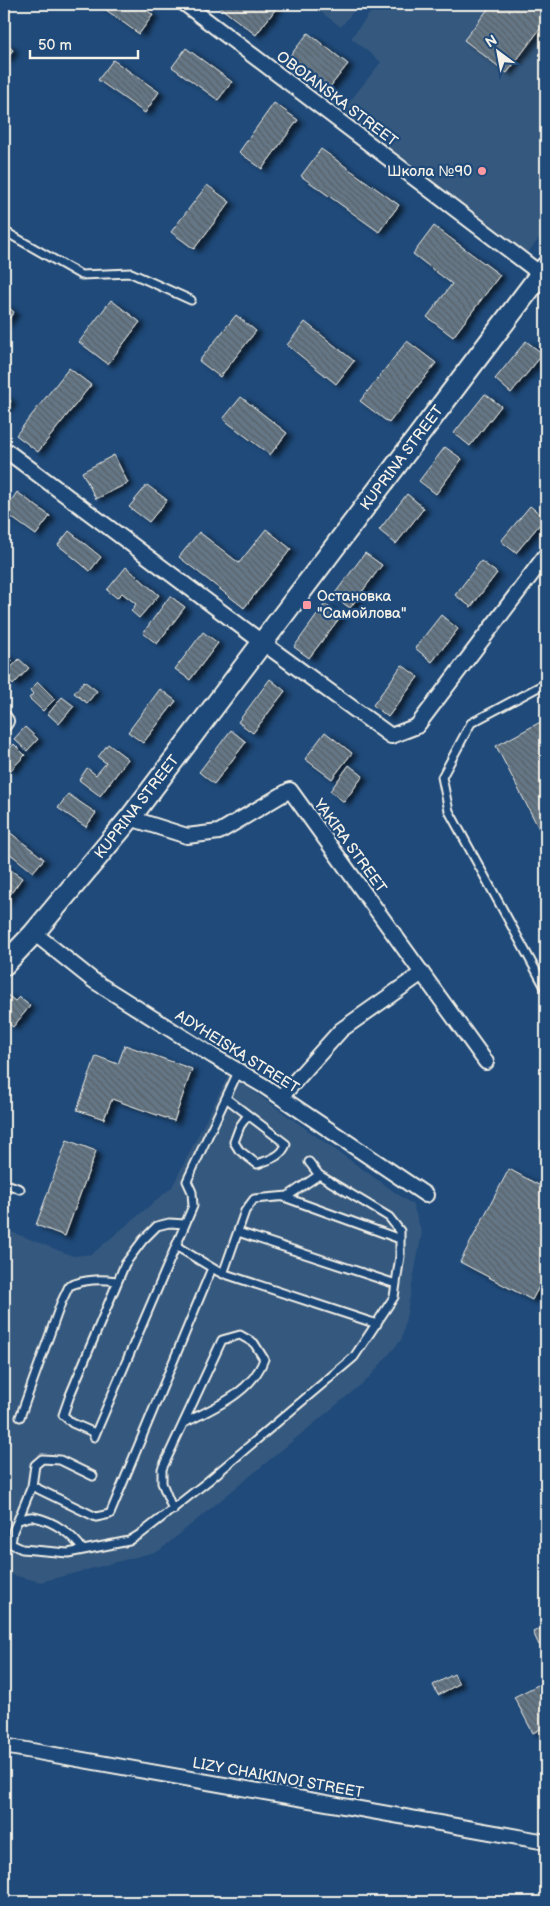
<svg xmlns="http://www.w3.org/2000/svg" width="550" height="1906" font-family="'Balsamiq Sans',sans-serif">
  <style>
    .built { fill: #34587e }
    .building { fill: url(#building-back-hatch); stroke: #f4f1e8; filter: url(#shadow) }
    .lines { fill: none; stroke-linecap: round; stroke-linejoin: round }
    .service-casing { stroke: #f4f1e8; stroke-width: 11 }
    .minor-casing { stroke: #f4f1e8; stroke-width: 18 }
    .secondary-casing { stroke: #f4f1e8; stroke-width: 24 }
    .service { stroke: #1f4a7a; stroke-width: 7 }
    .minor { stroke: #1f4a7a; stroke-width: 14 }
    .secondary { stroke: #1f4a7a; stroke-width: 20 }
    .poi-dot { fill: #ff9aa2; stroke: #1f4a7a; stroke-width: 2 }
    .labels { text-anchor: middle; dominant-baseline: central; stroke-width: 4.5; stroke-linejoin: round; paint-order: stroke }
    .street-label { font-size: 15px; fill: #f4f1e8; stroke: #1f4a7a }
    .poi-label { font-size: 15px; fill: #f4f1e8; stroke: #1f4a7a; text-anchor: end }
  </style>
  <defs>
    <pattern id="building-back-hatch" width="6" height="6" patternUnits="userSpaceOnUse" patternTransform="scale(1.25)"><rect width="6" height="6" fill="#657786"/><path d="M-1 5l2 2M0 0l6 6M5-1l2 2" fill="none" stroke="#576066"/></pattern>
    <filter id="shadow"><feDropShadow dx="5.5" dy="3" stdDeviation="2.5" flood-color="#0009"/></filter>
  </defs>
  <rect width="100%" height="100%" fill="#1f4a7a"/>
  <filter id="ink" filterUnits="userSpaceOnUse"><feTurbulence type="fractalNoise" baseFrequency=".02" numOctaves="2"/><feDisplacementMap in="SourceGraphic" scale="10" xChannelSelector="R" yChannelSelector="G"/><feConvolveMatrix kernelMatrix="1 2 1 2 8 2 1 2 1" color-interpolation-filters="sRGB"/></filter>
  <g filter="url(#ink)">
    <!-- built -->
    <path class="built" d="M310,4h49l-18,23z
      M377,4h169v226l-20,25 -184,-144 39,-49 -30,-24z
      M229,1074l184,131 9,28 -20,106 -34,40 -209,172 -118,31 -37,-9v-344l69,27 19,-2 80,-67z"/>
    <!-- building -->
    <path class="building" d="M98,4h40l15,11 -14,19z
      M219,4h55l4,2 -22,29 -38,-29z
      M492,4h43l11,9v8l-39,52 -43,-33z
      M308,33l40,31 -22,28 -40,-31z
      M4,42l9,8 -9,12z
      M186,48l46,34 -14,18 -46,-33z
      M113,60l46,32 -14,21 -47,-33z
      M274,103l24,17 -36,49 -23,-17z
      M321,149l78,56 -20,27 -78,-56z
      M207,185l23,17 -36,47 -23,-17z
      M434,226l66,49 -47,62 -26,-20 25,-33 -39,-30z
      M111,300l29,22 -32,42 -29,-22z
      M4,304l10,8 -10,13z
      M236,315l20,16 -36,46 -21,-16z
      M305,322l49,39 -18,23 -49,-39z
      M407,341l29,22 -47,60 -29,-22z
      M526,341l17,13 -32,39 -16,-14z
      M69,368l22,17 -53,67 -22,-17z
      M485,394l16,12 -31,40 -16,-13z
      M4,395l7,6 -7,9z
      M241,397l46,36 -17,22 -47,-36z
      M445,447l17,12 -26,35 -17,-13z
      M114,455l14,28 -32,16 -14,-27z
      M147,485l20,15 -18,22 -20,-15z
      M17,492l33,24 -14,19 -32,-23z
      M407,494l17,14 -28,36 -17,-14z
      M530,506l15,12 -29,35 -15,-12z
      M266,529l25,20 -47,59 -65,-51 20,-25 40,31z
      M69,531l32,26 -11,14 -32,-26z
      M365,553l17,12 -32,43 -17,-12z
      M481,561l16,12 -26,34 -16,-12z
      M126,567l33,28 -20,23 -8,-7 5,-7 -14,-11 -5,5 -10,-8z
      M170,596l15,11 -28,37 -14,-11z
      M325,604l16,12 -32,42 -15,-11z
      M441,615l17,14 -26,33 -17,-14z
      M203,632l15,11 -28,37 -15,-11z
      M4,653l9,8 -9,9z
      M19,659l10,9 -16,17 -9,-10z
      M402,665l16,12 -30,40 -15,-12z
      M270,679l15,12 -32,42 -15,-11z
      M84,681l13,10 -10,12 -13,-10z
      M38,682l17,17 -12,12 -14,-13 4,-4 -3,-4z
      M160,689l16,12 -33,42 -15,-11z
      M62,697l12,9 -15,18 -11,-10z
      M546,719v123l-50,-96z
      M25,727l13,12 -11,12 -13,-12z
      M231,730l15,12 -32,42 -15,-12z
      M325,732l27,21 -20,26 -27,-20z
      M14,744l11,11 -15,16 -6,-6v-10z
      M108,744l20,15 -28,37 -21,-16 8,-12 9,7 10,-12 -8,-6z
      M349,765l14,11 -19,26 -14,-11z
      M68,794l28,19 -10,14 -28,-19z
      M8,831l36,28 -11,13 -29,-23v-13z
      M4,865l18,13 -18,25z
      M5,993l10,8 4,-4 11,9 -17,21 -9,-7z
      M125,1045l67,24 -18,52 -62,-22 -8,20 -27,-9 19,-54 22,8z
      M67,1140l29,11 -31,85 -29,-11z
      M509,1169l37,20v85l-14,26 -72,-38z
      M546,1626v16l-7,3 -6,-13z
      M454,1674l5,10 -21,11 -5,-10z
      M546,1681v45l-13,7 -19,-36z"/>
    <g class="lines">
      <defs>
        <path id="service" d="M4,231l77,44 50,-2 60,27
          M546,683l-75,40 -29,54 7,34 97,178
          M226,1098l60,46c-4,13 -18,16 -29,20l-18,-14 -5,-8 6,-16 8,-11
          M546,1143v2
          M4,1183l16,6
          M284,1197l116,42
          M238,1232l158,52
          M176,1246l43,26 158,52
          M223,1274l22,-63 9,-12 34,-3 31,-21
          M20,1417l41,-114 8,-17c16,-7 31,-7 48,-5
          M95,1433l-23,-10 -9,-8 7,-20 55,-131 18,-24 14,-14 12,-3 16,1
          M94,1437l99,-231 -1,-14 -5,-11 51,-109
          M93,1476l-33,-16 -18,-1 -7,6 -3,21 64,31 14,-3 102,-246
          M173,1510l-11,-27v-14l60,-129 18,-5 14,8 10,16c-12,34 -51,49 -80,64
          M18,1520l14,-34
          M83,1550c-11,-16 -29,-29 -49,-33 -5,-1 -11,2 -16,3l-5,11 -2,13 11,5 46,4 61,-12 13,-8 66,-52 146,-124 40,-60 6,-41v-25l-11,-14 -70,-42 -10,-13"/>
        <path id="minor" d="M185,4l361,274
          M4,449l259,194 128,93 26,-10 129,-171
          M4,718l2,3 -2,3
          M130,818l57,18 32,-4 71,-42 196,272
          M34,933l60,48 119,75 51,30 162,109
          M281,1097l60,-67 81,-57
          M4,1746l542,96"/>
        <path id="secondary" d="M4,965l30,-32 96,-115 416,-551"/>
      </defs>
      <!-- service casing -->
      <use href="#service" class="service-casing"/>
      <!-- minor casing -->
      <use href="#minor" class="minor-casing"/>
      <!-- secondary casing -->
      <use href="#secondary" class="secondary-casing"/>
      <!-- service -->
      <use href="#service" class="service"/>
      <!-- minor -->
      <use href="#minor" class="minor"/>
      <!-- secondary -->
      <use href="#secondary" class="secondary"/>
    </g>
  </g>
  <!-- markers -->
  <g class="poi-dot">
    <circle cx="482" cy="171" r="5"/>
    <rect x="302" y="600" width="10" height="10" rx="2.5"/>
  </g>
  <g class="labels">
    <!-- street labels -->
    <g class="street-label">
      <text transform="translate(337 99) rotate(37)">OBOIANSKA STREET</text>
      <text transform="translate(402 458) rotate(-53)">KUPRINA STREET</text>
      <text transform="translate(137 807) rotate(-52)">KUPRINA STREET</text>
      <text transform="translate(350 846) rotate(54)">YAKIRA STREET</text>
      <text transform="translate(237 1052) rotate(32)">ADYHEISKA STREET</text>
      <text transform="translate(278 1778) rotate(10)">LIZY CHAIKINOI STREET</text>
    </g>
    <!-- poi labels -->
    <g class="poi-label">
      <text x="472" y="171">Школа №90</text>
      <text x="317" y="596" text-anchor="start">Остановка<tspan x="317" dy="17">"Самойлова"</tspan></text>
    </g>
  </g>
  <!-- margin -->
  <rect width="550" height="1906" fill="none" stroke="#1f4a7a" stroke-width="20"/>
  <rect x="10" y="10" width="530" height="1886" fill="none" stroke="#f4f1e8" stroke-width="2" filter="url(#ink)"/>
  <!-- north arrow -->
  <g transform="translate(498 52) rotate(328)" stroke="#1f4a7a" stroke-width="4" paint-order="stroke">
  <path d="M0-4L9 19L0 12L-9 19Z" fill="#f4f1e8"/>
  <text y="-8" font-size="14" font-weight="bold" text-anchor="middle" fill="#f4f1e8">N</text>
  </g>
  <!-- scale -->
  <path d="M30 50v8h108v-8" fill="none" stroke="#f4f1e8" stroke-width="2.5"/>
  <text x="38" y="50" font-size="15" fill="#f4f1e8" stroke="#1f4a7a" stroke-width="4" paint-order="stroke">50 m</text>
</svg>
